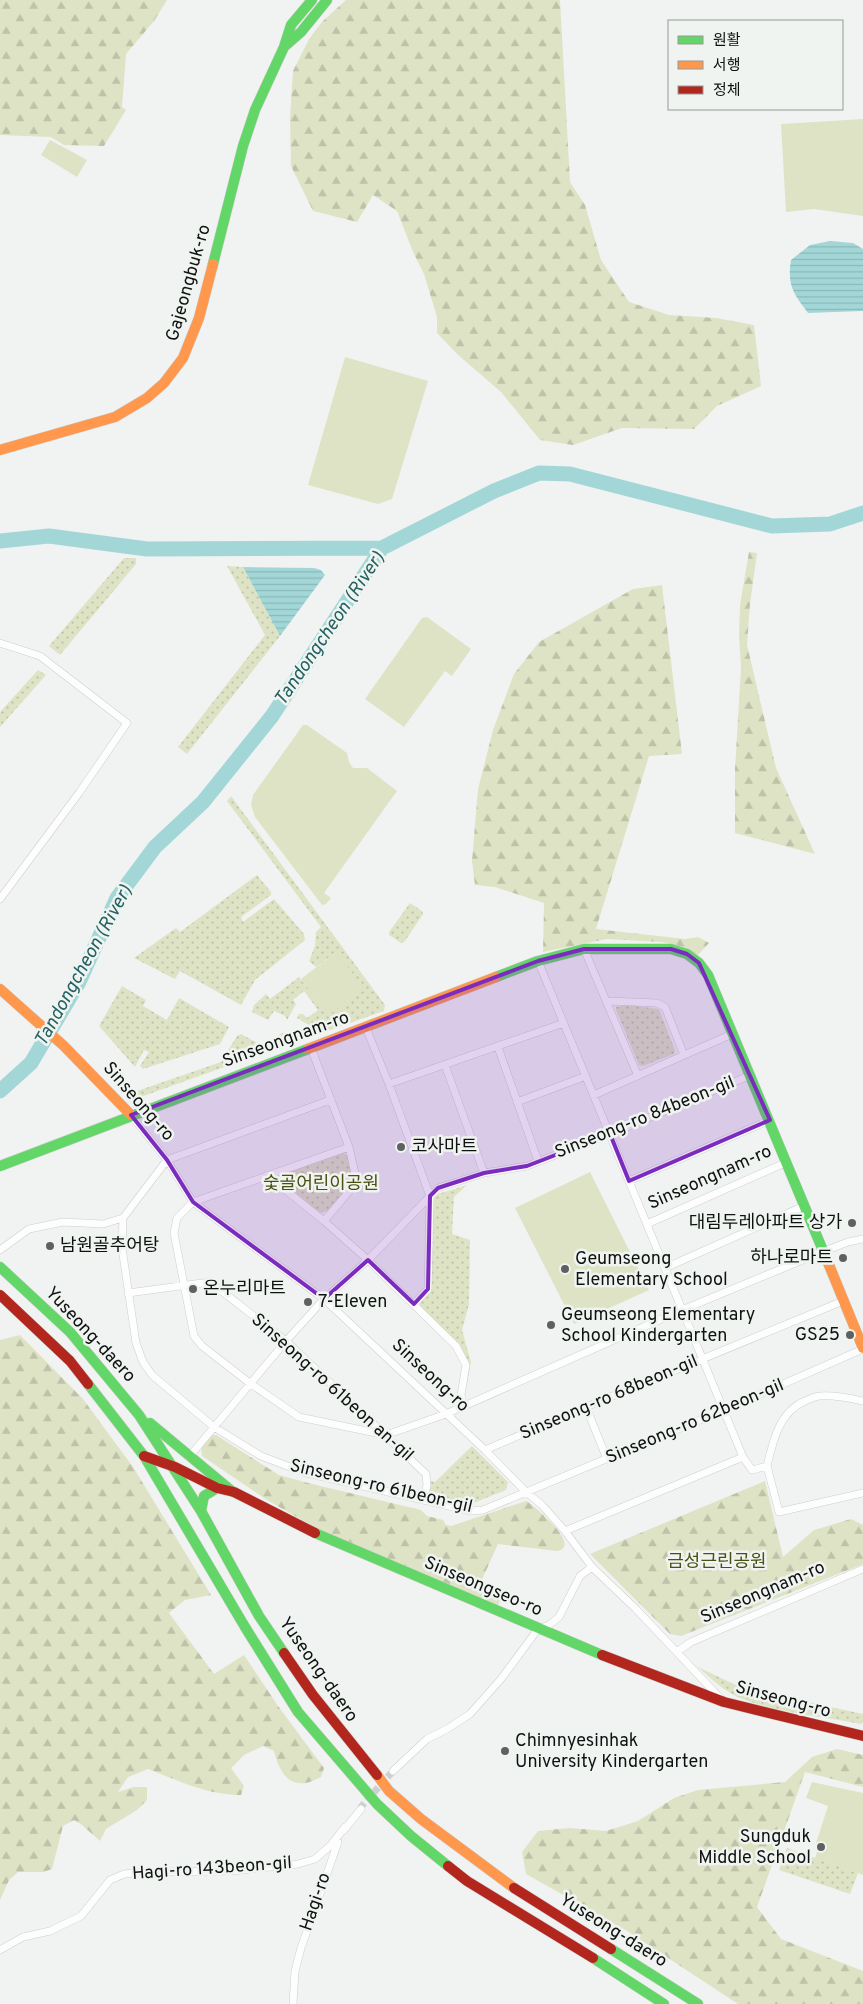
<svg xmlns="http://www.w3.org/2000/svg" width="863" height="2004" font-family="Overpass,'Noto Sans KR',sans-serif">
  <style>
    .green { fill: url(#green-dots) }
    .forest { fill: url(#forest-firs) }
    .pitch { fill: #dee3c5 }
    .water { fill: url(#water-rules) }
    .lines { fill: none; stroke-linecap: round; stroke-linejoin: round }
    .river { stroke: #a3d7d7; stroke-width: 15 }
    .street-tunnel { stroke: #cfd1d0; stroke-width: 7; stroke-dasharray: 7 3.5; stroke-linecap: butt }
    .street-casing { stroke: #cdcecd; stroke-width: 8 }
    .fast-casing { stroke: #cdcecd; stroke-width: 11 }
    .slow-casing { stroke: #cdcecd; stroke-width: 11 }
    .jam-casing { stroke: #cdcecd; stroke-width: 11 }
    .street { stroke: #fdfdfd; stroke-width: 7 }
    .fast { stroke: #63d668; stroke-width: 10 }
    .slow { stroke: #ff974d; stroke-width: 10 }
    .jam { stroke: #b3261e; stroke-width: 10 }
    .marked { fill: #7b2cbf; fill-opacity: 0.2; stroke: #7b2cbf; stroke-width: 4; stroke-linejoin: round }
    .poi-dot { fill: #5f6160; stroke: #f0f4f1; stroke-width: 2 }
    .labels { text-anchor: middle; dominant-baseline: central; stroke-width: 5; stroke-linejoin: round; paint-order: stroke }
    .street-label { font-size: 18px; fill: #101211; stroke: #f0f4f1 }
    .poi-label { font-size: 18px; fill: #101211; stroke: #f0f4f1; text-anchor: start }
    .park-label { font-size: 18px; fill: #4a5012; stroke: #f0f4f1 }
    .water-label { font-size: 19px; font-style: italic; fill: #246162; stroke: #f0f4f1 }
  </style>
  <defs>
    <pattern id="green-dots" width="8" height="8" patternUnits="userSpaceOnUse" patternTransform="scale(1.25)"><rect width="8" height="8" fill="#dee3c5"/><path d="M2 2h.1M6 6h.1" fill="none" stroke="#bdc2a8" stroke-width="1.8" stroke-linecap="round"/></pattern>
    <pattern id="forest-firs" width="22" height="20" patternUnits="userSpaceOnUse" patternTransform="scale(1.25)"><rect width="22" height="20" fill="#dee3c5"/><path d="M5 1l3.5 6h-7zM16 11l3.5 6h-7z" fill="#bdc2a8"/></pattern>
    <pattern id="water-rules" width="6" height="5" patternUnits="userSpaceOnUse" patternTransform="scale(1.25)"><rect width="6" height="5" fill="#a3d7d7"/><path d="M0 2.5h6" fill="none" stroke="#8bb8b8"/></pattern>
  </defs>
  <rect width="100%" height="100%" fill="#f1f3f2"/>
  <!-- green -->
  <path class="green" d="M124,558h12v6l-76,91 -11,-9z
    M227,566l16,1 37,69 -93,118 -9,-7 87,-112z
    M38,670l8,5 -46,52v-15z
    M231,796l154,209 -1,6 -68,24 -7,-10 -12,-7 2,-4h4l4,4 11,-8 -14,-19 -11,9 3,4 -9,16 -2,-4 -11,-5 -6,9 -16,-8 2,-7 12,-11 4,5 29,-22 31,38 6,-63 -20,15 -7,-6 6,-15 1,-14 5,-5 -94,-126z
    M257,875l14,17v3l-30,22 2,5 31,-23 30,35 1,6 -50,40 -14,25 -61,-34 -5,8 -41,-21 42,-30 4,4z
    M410,903l12,8 1,3 -18,27 -4,2 -12,-8v-3z
    M122,986l24,14 -3,6 24,14 12,-22 50,29 -9,17 -77,25 -3,-3 9,-14 -5,-2 -9,17 -36,-41z
    M627,1005l32,4 16,41 -1,4 -31,12 -4,-1 -23,-55v-3z
    M282,1033l12,2 5,6 -25,9 1,-12z
    M241,1034l20,11v9l-126,45 -8,-1 2,-6 11,-2 81,-28 16,-26z
    M341,1152l6,3 7,26 -26,30 -9,2 -40,-32 -1,-4 3,-3z
    M467,1185l-13,12 -2,37 18,6 -1,64 -7,26 9,32 -4,21v-20l-47,-56v-6l11,-12 3,-91 4,-4z
    M472,1446l36,36 -2,8 -35,14h-8l-36,-8 3,-15 5,1z
    M698,1667l44,21 121,26v7l-2,3c-37,-7 -97,-13 -129,-30 -12,-7 -24,-18 -34,-27z
    M787,1848l71,25 -8,21 -71,-24z"/>
  <!-- forest -->
  <path class="forest" d="M0,0h167l-13,21 -28,33 -4,53 4,3 -22,36 -40,-1 -13,-8 -51,-2z
    M346,0h214l10,182 15,23 16,55 28,42 40,13 47,3 38,7 7,61 -44,20 -23,23 -72,-1 -49,17 -33,-5 -39,-48 -44,-38 -20,-21v-16l-13,-43 -11,-22 -16,-41 -24,-16 -16,27 -44,-11 -22,-45 -1,-47 3,-48 16,-32 13,-17z
    M749,552l8,1 -7,51 -3,41 29,123 39,86 -80,-21v-64l6,-101 -2,-33 1,-30z
    M662,585l20,169 -33,2 -53,173 89,10 13,-2 11,6 -12,13 -14,-9 -21,-5 -55,-3 -64,13 1,-49 -49,-16 -20,-2 -3,-24 6,-72 15,-59 21,-56 25,-32 94,-53z
    M20,1335l63,64 50,68 78,128 -26,5 -16,13 45,61 30,-19 34,51 46,62 -3,9c-5,2 -11,6 -16,6 -20,3 -27,-17 -31,-32l-11,-5 -19,9 -13,13 13,18 -3,9c-34,0 -62,-14 -93,-26l-20,8 -10,15 16,-5h13v13l-10,10 -31,19 -6,12 -18,-16 -8,-5 -11,6 -11,43 -9,3h-25l-9,8 -9,20v-560z
    M211,1435h5l63,40 33,9 109,26 6,6 16,4 3,5 5,1 75,-25c9,5 57,46 31,50l-59,-7 -19,42 22,12 -3,8 -175,-74 -56,-32 -65,-44 -1,-10z
    M765,1481l18,76 31,-27 37,-11 12,6v39l-182,72 -11,-2 -80,-80z
    M837,1749l26,6v32l-58,-15 -48,135 24,32 82,32v33h-125l-111,-73 -101,-57 -4,-22 16,-21 32,-3 36,3 32,-10 36,-23 24,-8 87,-8 27,-25z"/>
  <!-- pitch -->
  <path class="pitch" d="M863,119v97l-49,-7 -28,3 -5,-88z
    M50,140l37,20 -10,17 -36,-22z
    M345,357l83,24 -36,118 -14,5 -70,-19z
    M427,617l44,32 -19,27 -7,-5 -41,56 -39,-28 57,-81z
    M303,725h4l40,28 2,9 4,6h14l30,23 -73,102 7,5 -5,6 -4,1 -67,-88 -4,-12 2,-10z
    M336,952l28,36 -35,27 -28,-36z
    M590,1172l59,118 -75,34 -59,-116z
    M812,1782l51,11v82l-48,-17 5,-14 -4,-1 12,-37 -22,-8z"/>
  <!-- water -->
  <path class="water" d="M830,241l23,2 10,6v62l-55,2c-15,-20 -21,-28 -17,-53l19,-15z
    M243,567l71,1 7,2 4,5 -45,61z"/>
  <g class="lines">
    <!-- river -->
    <path class="river" d="M0,541l49,-5 98,13 235,-1
      M0,1091l31,-28 48,-81 38,-84 38,-51 48,-45 69,-86 110,-168 112,-57 45,-18 31,1 202,52 58,-2 33,-11"/>
    <!-- street-tunnel -->
    <path class="street-tunnel" d="M361,1809v-2l32,-36"/>
    <defs>
      <path id="street" d="M0,643l40,13 87,67 -48,70 -79,106
        M584,949l54,127
        M538,961l205,496
        M607,1001l50,2 8,4 19,48
        M366,1028l23,56 41,112 -2,93 -14,15
        M498,1047l40,114
        M311,1048l38,99 8,35 -33,39
        M445,1065l39,108
        M389,1084l175,-61
        M594,1095l138,-61
        M330,1100l-163,60 -44,58 -1,30 14,95 7,19 9,13 62,52 47,29 45,17 165,38 12,-1 241,-100 139,-61
        M517,1102l69,-26
        M131,1115l36,45 26,42 131,97 161,151 41,42 16,13 23,26 27,36 44,42 86,91
        M349,1147l-156,55 -16,16 -3,15 20,103 8,10 49,38 48,33 87,18 60,-21 236,-104 140,-58 26,-10 15,-3
        M267,1175l57,46 44,39 88,86 10,19 -5,30 2,11
        M629,1181l141,-61
        M647,1224l140,-62
        M0,1250l29,-21 34,-7 40,2 20,-6
        M665,1268l139,-62
        M128,1293l82,-11 76,59 140,133 1,12 -4,14
        M586,1407l21,52
        M485,1450l101,-43 257,-106
        M189,1457l97,-116 38,-42 44,-39 70,-72 46,-15 43,-7 83,-32 141,-59
        M767,1466l12,46 84,-19
        M565,1531l178,-74 9,13 15,-4c6,-25 12,-54 38,-65 5,-2 10,-5 15,-5 14,-1 29,2 43,5
        M678,1651l13,-9 172,-73
        M393,1771l34,-32 20,-10 23,-15 31,-35 37,-50 11,-4 10,-8 21,-41 12,-9
        M344,1830l17,-21
        M0,1950l23,-13 27,-6 31,-15 29,-36 14,-6 19,-2 90,-1 65,-7 17,-5 16,-14 14,-18
        M293,2004l2,-33 6,-23 37,-106"/>
      <path id="fast" d="M285,46l16,-14 26,-32
        M213,264l30,-118 12,-36 29,-63 7,-22 21,-25
        M496,977l42,-16 46,-12h87l16,5 12,9 9,12 121,290
        M0,1166l308,-117
        M0,1267l70,65 69,83 62,96 58,105 25,37
        M88,1384l56,72 101,171 53,85 79,92 34,32 37,30
        M150,1423l83,69
        M201,1511l3,-15 13,-8
        M315,1533l287,122
        M611,1949l87,55
        M593,1958l71,46"/>
      <path id="slow" d="M0,450l115,-33 32,-19 17,-15 19,-25 16,-40 14,-54
        M0,989l64,57 67,69
        M308,1049l188,-72
        M829,1265l34,83
        M377,1775l12,16 32,28 93,69"/>
      <path id="jam" d="M0,1295l70,66 18,23
        M144,1456l31,11 42,21 17,4 81,41
        M284,1653l29,42 64,80
        M602,1655l122,47 139,34
        M448,1866l19,15 126,77
        M514,1888l97,61"/>
    </defs>
    <!-- street casing -->
    <use href="#street" class="street-casing"/>
    <!-- fast casing -->
    <use href="#fast" class="fast-casing"/>
    <!-- slow casing -->
    <use href="#slow" class="slow-casing"/>
    <!-- jam casing -->
    <use href="#jam" class="jam-casing"/>
    <!-- street -->
    <use href="#street" class="street"/>
    <!-- fast -->
    <use href="#fast" class="fast"/>
    <!-- slow -->
    <use href="#slow" class="slow"/>
    <!-- jam -->
    <use href="#jam" class="jam"/>
  </g>
  <!-- marked area -->
  <path class="marked" d="M584,949h87l16,5 12,9 71,157 -141,61 -19,-47 -83,32 -43,7 -46,15 -8,8 -2,93 -14,15 -46,-44 -44,39 -131,-97 -26,-42 -36,-45 407,-154z"/>
  <!-- markers -->
  <g class="poi-dot">
    <circle cx="401" cy="1147" r="5"/>
    <circle cx="852" cy="1223" r="5"/>
    <circle cx="50" cy="1246" r="5"/>
    <circle cx="843" cy="1258" r="5"/>
    <circle cx="565" cy="1269" r="5"/>
    <circle cx="193" cy="1289" r="5"/>
    <circle cx="308" cy="1302" r="5"/>
    <circle cx="551" cy="1325" r="5"/>
    <circle cx="850" cy="1335" r="5"/>
    <circle cx="505" cy="1751" r="5"/>
    <circle cx="821" cy="1847" r="5"/>
  </g>
  <g class="labels">
    <!-- street labels -->
    <g class="street-label">
      <text transform="translate(189 283) rotate(-74)">Gajeongbuk-ro</text>
      <text transform="translate(286 1040) rotate(-20)">Sinseongnam-ro</text>
      <text transform="translate(138 1102) rotate(49)">Sinseong-ro</text>
      <text transform="translate(645 1118) rotate(-22)">Sinseong-ro 84beon-gil</text>
      <text transform="translate(710 1178) rotate(-24)">Sinseongnam-ro</text>
      <text transform="translate(90 1335) rotate(47)">Yuseong-daero</text>
      <text transform="translate(430 1376) rotate(43)">Sinseong-ro</text>
      <text transform="translate(332 1388) rotate(42)">Sinseong-ro 61beon an-gil</text>
      <text transform="translate(609 1398) rotate(-23)">Sinseong-ro 68beon-gil</text>
      <text transform="translate(695 1422) rotate(-23)">Sinseong-ro 62beon-gil</text>
      <text transform="translate(381 1487) rotate(13)">Sinseong-ro 61beon-gil</text>
      <text transform="translate(483 1587) rotate(23)">Sinseongseo-ro</text>
      <text transform="translate(763 1593) rotate(-23)">Sinseongnam-ro</text>
      <text transform="translate(318 1670) rotate(55)">Yuseong-daero</text>
      <text transform="translate(783 1700) rotate(15)">Sinseong-ro</text>
      <text transform="translate(212 1869) rotate(-4)">Hagi-ro 143beon-gil</text>
      <text transform="translate(316 1902) rotate(-71)">Hagi-ro</text>
      <text transform="translate(613 1931) rotate(32)">Yuseong-daero</text>
    </g>
    <!-- poi labels -->
    <g class="poi-label">
      <text x="411" y="1147">코사마트</text>
      <text x="842" y="1223" text-anchor="end">대림두레아파트 상가</text>
      <text x="60" y="1246">남원골추어탕</text>
      <text x="833" y="1258" text-anchor="end">하나로마트</text>
      <text x="575" y="1259">Geumseong<tspan x="575" dy="21">Elementary School</tspan></text>
      <text x="203" y="1289">온누리마트</text>
      <text x="318" y="1302">7-Eleven</text>
      <text x="561" y="1315">Geumseong Elementary<tspan x="561" dy="21">School Kindergarten</tspan></text>
      <text x="840" y="1335" text-anchor="end">GS25</text>
      <text x="515" y="1741">Chimnyesinhak<tspan x="515" dy="21">University Kindergarten</tspan></text>
      <text x="811" y="1837" text-anchor="end">Sungduk<tspan x="811" dy="21">Middle School</tspan></text>
    </g>
    <!-- park labels -->
    <g class="park-label">
      <text x="321" y="1184">숯골어린이공원</text>
      <text x="717" y="1562">금성근린공원</text>
    </g>
    <!-- water labels -->
    <g class="water-label">
      <text transform="translate(330 629) rotate(-56)">Tandongcheon (River)</text>
      <text transform="translate(84 966) rotate(-61)">Tandongcheon (River)</text>
    </g>
  </g>
  <!-- legend -->
  <rect x="668" y="20" width="175" height="90" fill="#f0f4f1" stroke="#969a97"/>
  <rect x="678" y="36" width="25" height="8" fill="#63d668" stroke="#969a97"/>
  <text x="713" y="45" font-size="15" fill="#101211">원활</text>
  <rect x="678" y="61" width="25" height="8" fill="#ff974d" stroke="#969a97"/>
  <text x="713" y="70" font-size="15" fill="#101211">서행</text>
  <rect x="678" y="86" width="25" height="8" fill="#b3261e" stroke="#969a97"/>
  <text x="713" y="95" font-size="15" fill="#101211">정체</text>
</svg>
